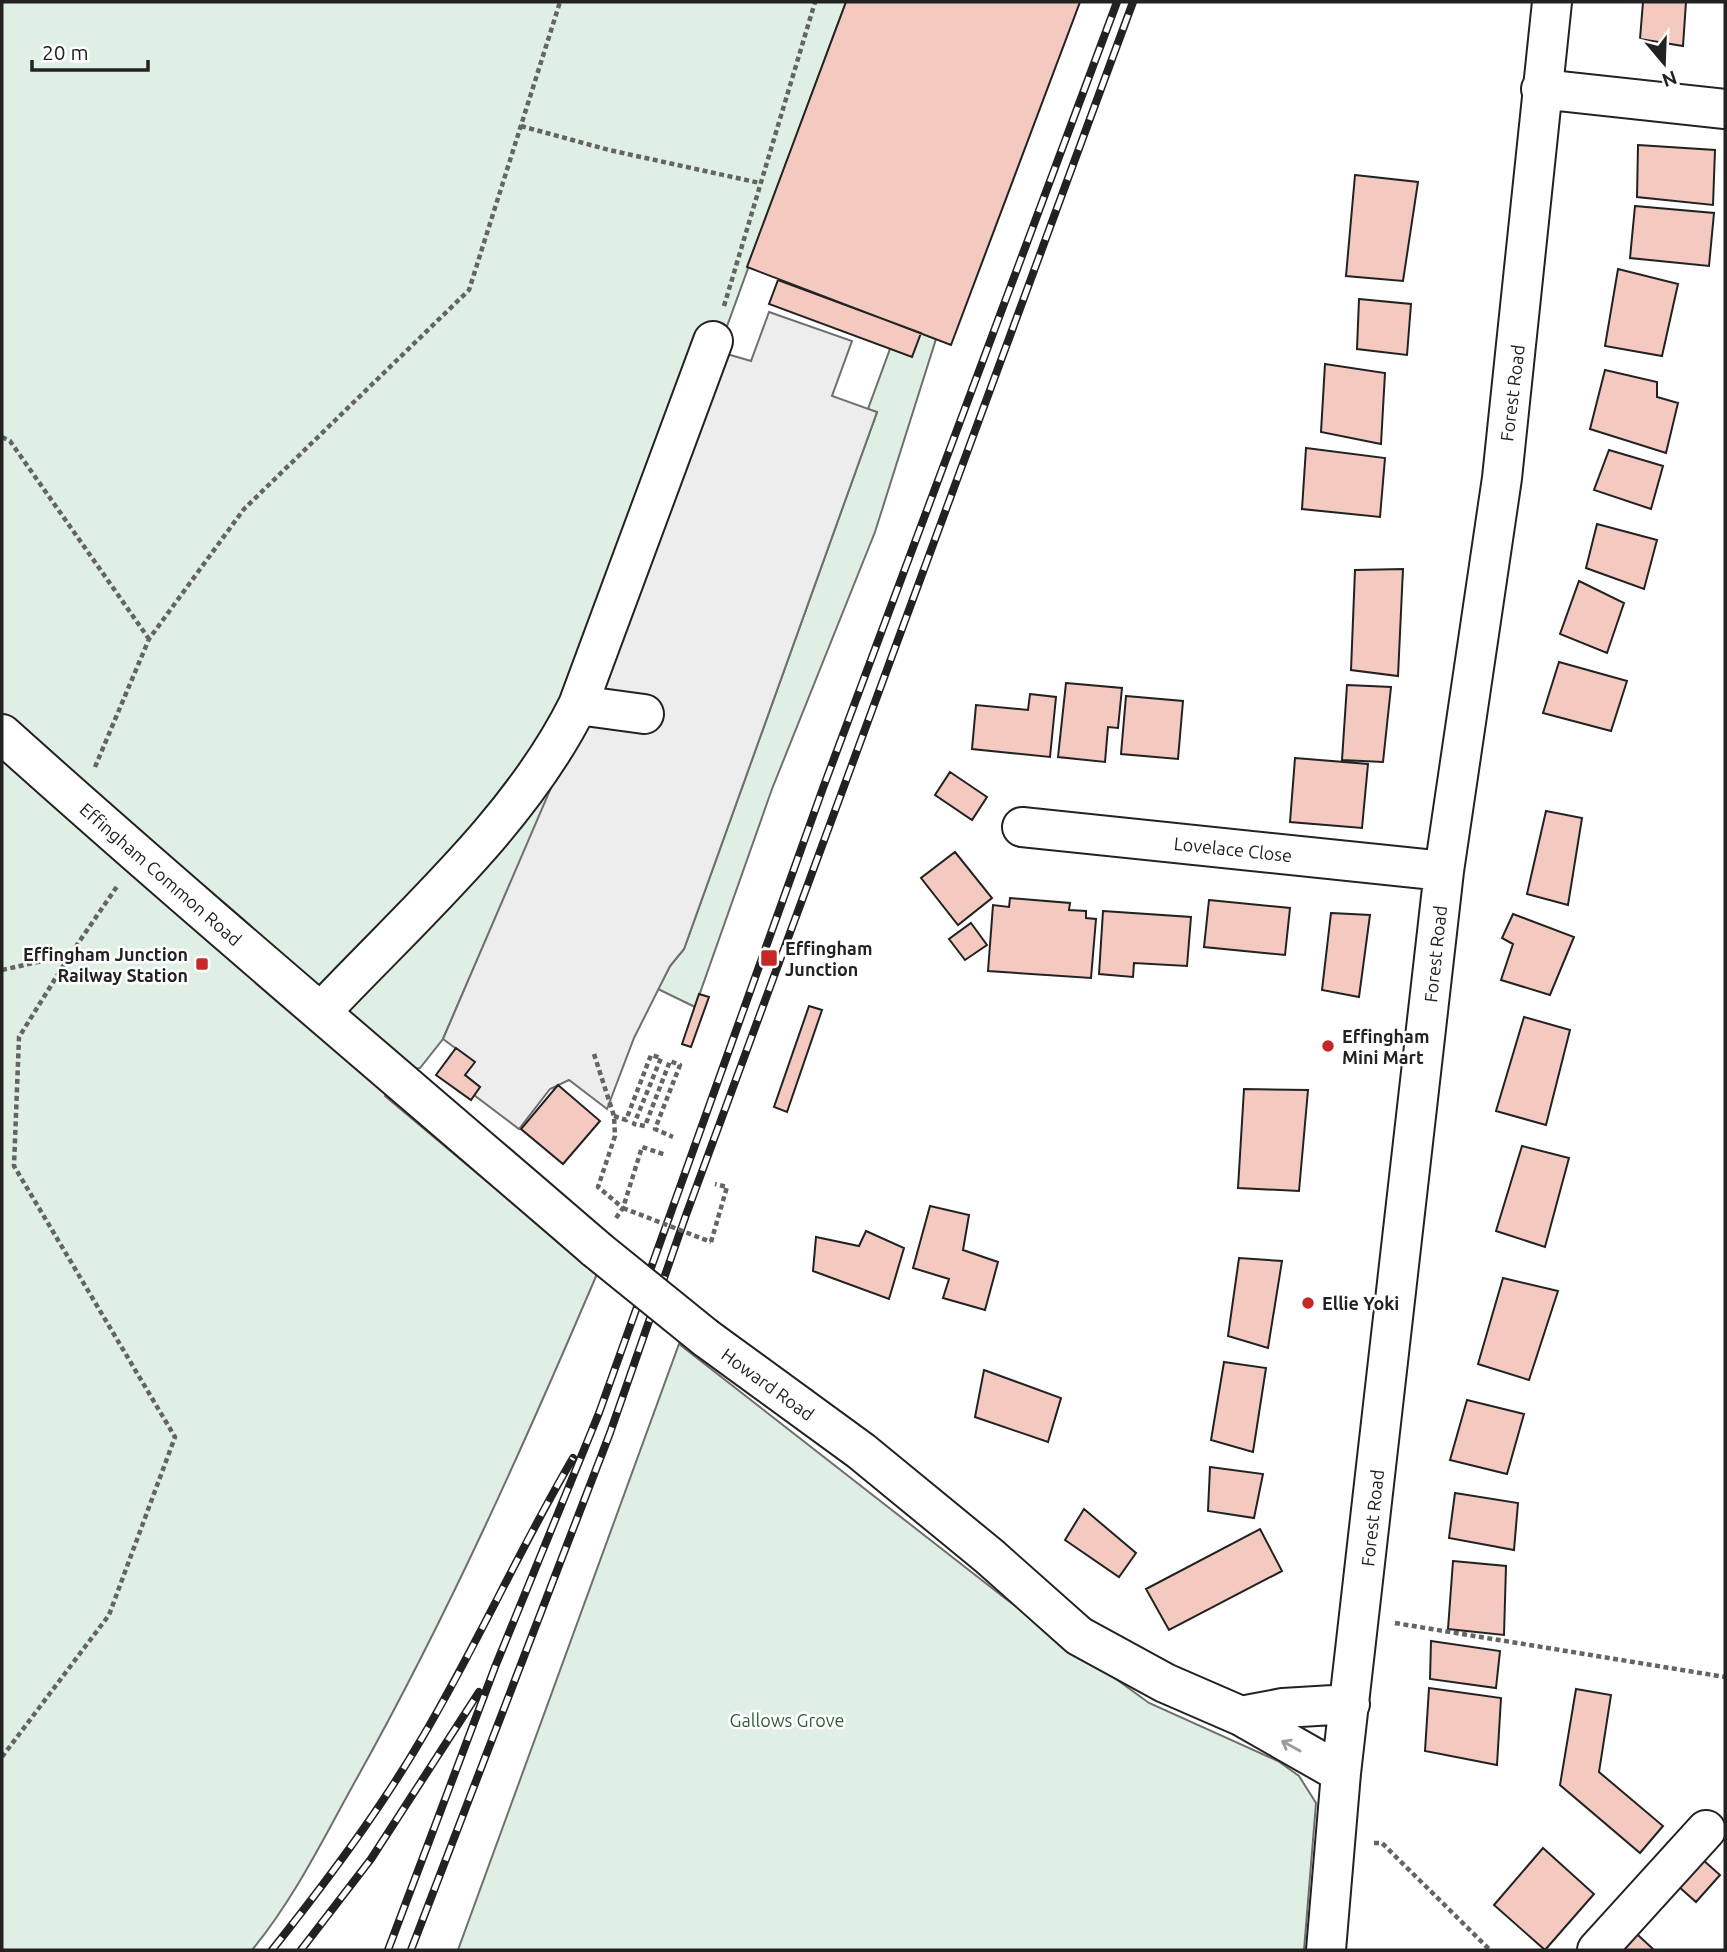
<svg xmlns="http://www.w3.org/2000/svg" width="1727" height="1952" font-family="Ubuntu,sans-serif">
  <style>
    .green { fill: #e0efe3; stroke: #6f6f6f; stroke-width: 2 }
    .parking { fill: #ededed; stroke: #6f6f6f; stroke-width: 2 }
    .building { fill: #f3c9c0; stroke: #222; stroke-width: 2 }
    .lines { fill: none; stroke-linecap: round; stroke-linejoin: round }
    .minor-casing { stroke: #222; stroke-width: 42 }
    .path { stroke: #646464; stroke-width: 4.5; stroke-dasharray: 5 3.5; stroke-linecap: butt }
    .minor { stroke: #fff; stroke-width: 38 }
    .rail-casing { stroke: #222; stroke-width: 8 }
    .rail { stroke: #fff; stroke-width: 5; stroke-dasharray: 16; stroke-linecap: butt }
    .minor-bridge-casing { stroke: #222; stroke-width: 42; stroke-linecap: butt }
    .path-bridge { stroke: #646464; stroke-width: 4.5; stroke-dasharray: 5 3.5; stroke-linecap: butt }
    .minor-bridge { stroke: #fff; stroke-width: 38 }
    .oneway { stroke: #9c9c9c }
    .poi-dot { fill: #c62828; stroke: #fff; stroke-width: 2.5 }
    .labels { text-anchor: middle; dominant-baseline: central; stroke-width: 5; stroke-linejoin: round; paint-order: stroke }
    .street-label { font-size: 18px; fill: #222; stroke: #fff }
    .poi-label { font-size: 18px; font-weight: bold; fill: #222; stroke: #fff; text-anchor: start }
    .park-label { font-size: 18px; fill: #2f5e38; stroke: #fff }
  </style>
  <rect width="100%" height="100%" fill="#fff"/>
  <!-- green -->
  <path class="green" d="M2,2h844c-89,237 -172,477 -264,713 -43,109 -93,216 -139,324l-23,29 -19,2 -16,26 212,178c-73,171 -149,341 -240,504 -33,59 -62,120 -105,172h-250z
    M921,333l15,6 -61,193 -103,257 -77,218 -37,-18 12,-23 14,-17 193,-537 -9,-3 22,-60z
    M679,1344l327,255 143,104 129,58 21,15 17,27 -12,147h-846z"/>
  <!-- parking -->
  <path class="parking" d="M769,312l83,29 -20,55 45,16 -193,537 -14,17 -36,72 -27,71 -38,-29 -19,9 -31,40 -45,-34 6,-8 -15,-12 9,-13 -31,-23 138,-321 139,-366 31,9z"/>
  <!-- building -->
  <path class="building" d="M846,2h234l-129,343 -204,-78z
    M1643,2h43l-3,44 -43,-7z
    M1638,145l77,5 -2,55 -76,-8z
    M1355,175l63,7 -15,99 -57,-5z
    M1635,206l79,7 -5,53 -79,-8z
    M1618,269l60,15 -16,72 -57,-10z
    M778,280l143,53 -9,24 -143,-53z
    M1359,299l52,5 -4,51 -50,-6z
    M1325,364l60,9 -4,71 -60,-12z
    M1605,370l52,12v15l21,6 -12,50 -76,-24z
    M1306,448l79,10 -5,59 -78,-8z
    M1609,450l54,16 -12,43 -57,-19z
    M1597,524l60,16 -13,49 -58,-21z
    M1403,569l-5,107 -47,-6 4,-100z
    M1579,581l45,22 -17,50 -47,-19z
    M1559,662l68,19 -16,50 -68,-18z
    M1066,683l56,5 -4,40 -10,-1 -3,35 -47,-5z
    M1347,685l44,2 -8,75 -41,-2z
    M1030,694l26,3 -6,60 -78,-8 4,-44 52,5z
    M1126,696l57,5 -5,58 -57,-5z
    M1295,758l73,6 -6,64 -72,-6z
    M950,772l37,25 -15,23 -37,-25z
    M1546,811l36,7 -14,87 -41,-11z
    M955,852l37,46 -34,27 -37,-47z
    M1010,898l60,5 -1,7 17,1v7l10,1 -5,59 -103,-7 5,-66 16,2z
    M1209,900l81,8 -5,47 -81,-8z
    M1103,911l88,6 -4,49 -53,-3 -1,14 -34,-3z
    M1331,913l39,2 -11,82 -37,-7z
    M1513,914l61,23 -24,58 -49,-15 12,-36 -11,-6z
    M971,923l16,22 -22,15 -16,-21z
    M699,994l10,3 -18,50 -9,-3z
    M809,1006l13,4 -35,102 -13,-5z
    M1524,1017l46,13 -24,95 -50,-14z
    M456,1048l19,14 -10,13 15,12 -9,13 -35,-25z
    M558,1085l42,36 -37,43 -42,-35z
    M1244,1089l64,1 -9,101 -61,-3z
    M1522,1146l47,12 -24,89 -49,-16z
    M930,1206l39,9 -6,35 35,12 -13,48 -42,-12 6,-19 -36,-11z
    M866,1231l38,17 -15,51 -76,-28 3,-34 43,9z
    M1239,1258l43,3 -14,87 -40,-12z
    M1503,1278l55,13 -29,89 -51,-16z
    M1224,1362l42,6 -13,84 -42,-12z
    M984,1370l77,28 -13,44 -73,-25z
    M1467,1400l57,14 -17,60 -57,-14z
    M1210,1467l53,7 -9,44 -46,-7z
    M1455,1493l63,10 -4,47 -65,-12z
    M1084,1509l52,44 -17,24 -54,-37z
    M1260,1529l22,42 -113,59 -23,-41z
    M1453,1561l53,5 -2,69 -56,-6z
    M1431,1641l69,10 -4,37 -66,-9z
    M1429,1688l72,10 -4,67 -72,-14z
    M1576,1689l35,6 -12,77 64,54 -23,27 -80,-68z
    M1543,1848l51,46 -49,56 -51,-45z
    M1693,1851l27,24 -24,27 -27,-24z
    M1624,1922l29,27 -1,1h-54z"/>
  <g class="lines">
    <defs>
      <path id="minor" d="M1541,89l184,20
        M578,705l66,9
        M2,734c195,175 396,344 594,515
        M1022,827l422,44
        M321,1012c89,-95 199,-190 257,-307l135,-364
        M706,1338l155,113 128,105 90,80 86,47 76,33 100,57
        M1241,1716l42,-8 67,-4
        M1326,1950l15,-177 103,-902 58,-393 50,-476
        M1597,1950l109,-120"/>
    </defs>
    <!-- minor casing -->
    <use href="#minor" class="minor-casing"/>
    <!-- path -->
    <path class="path" d="M521,126l88,24 151,33
      M724,306l91,-304
      M2,437l8,4 139,198
      M95,767l54,-128 95,-130 225,-219 91,-288
      M2,970l67,-15
      M594,1054l20,62 1,20 -17,51 25,21
      M614,1116l12,4 25,-65 10,3 -27,66 11,2 25,-65 10,4 -25,64 18,8
      M616,1218l7,-10 19,-61 24,8
      M711,1242l16,-55 -12,-3
      M1395,1623l330,54
      M2,1757l107,-142 66,-178 -161,-271 5,-129 51,-82 48,-70
      M1374,1843h8l108,107"/>
    <!-- minor -->
    <use href="#minor" class="minor"/>
    <defs>
      <path id="rail" d="M272,1950c54,-68 106,-137 150,-212 54,-91 97,-188 151,-280
        M301,1950l70,-91 108,-167
        M388,1950l107,-283 104,-254 224,-625 294,-786
        M411,1950l199,-517 76,-218 447,-1213"/>
    </defs>
    <!-- rail casing -->
    <use href="#rail" class="rail-casing"/>
    <!-- rail -->
    <use href="#rail" class="rail"/>
    <defs>
      <path id="minor-bridge" d="M596,1249l110,89"/>
    </defs>
    <!-- minor-bridge casing -->
    <use href="#minor-bridge" class="minor-bridge-casing"/>
    <!-- path-bridge -->
    <path class="path-bridge" d="M623,1208l88,34"/>
    <!-- minor-bridge -->
    <use href="#minor-bridge" class="minor-bridge"/>
  </g>
  <!-- one-way arrows -->
  <defs><path id="oneway-shaft" d="M-6 0H5M1.5-3L5.5 0L1.5 3" fill="none" stroke-width="1.6" stroke-linecap="round" stroke-linejoin="round" transform="scale(1.75)"/></defs>
  <use class="oneway" href="#oneway-shaft" transform="translate(1291 1746) rotate(-151)"/>
  <!-- markers -->
  <g class="poi-dot">
    <rect x="760" y="949" width="18" height="18" rx="3.5"/>
    <rect x="195" y="957" width="14" height="14" rx="3.5"/>
    <circle cx="1328" cy="1046" r="7"/>
    <circle cx="1308" cy="1303" r="7"/>
  </g>
  <g class="labels">
    <!-- street labels -->
    <g class="street-label">
      <text transform="translate(1512 393) rotate(-83)">Forest Road</text>
      <text transform="translate(1233 849) rotate(6)">Lovelace Close</text>
      <text transform="translate(161 874) rotate(41)">Effingham Common Road</text>
      <text transform="translate(1435 954) rotate(-84)">Forest Road</text>
      <text transform="translate(768 1384) rotate(36)">Howard Road</text>
      <text transform="translate(1372 1518) rotate(-84)">Forest Road</text>
    </g>
    <!-- poi labels -->
    <g class="poi-label">
      <text x="785" y="948">Effingham<tspan x="785" dy="21">Junction</tspan></text>
      <text x="188" y="954" text-anchor="end">Effingham Junction<tspan x="188" dy="21">Railway Station</tspan></text>
      <text x="1342" y="1036">Effingham<tspan x="1342" dy="21">Mini Mart</tspan></text>
      <text x="1322" y="1303">Ellie Yoki</text>
    </g>
    <!-- park labels -->
    <g class="park-label">
      <text x="787" y="1720">Gallows Grove</text>
    </g>
  </g>
  <!-- border -->
  <rect width="1727" height="1952" fill="none" stroke="#222222" stroke-width="7"/>
  <!-- north arrow -->
  <g transform="translate(1664 63) rotate(161)" stroke="#ffffff" stroke-width="5" paint-order="stroke">
  <path d="M0-5L12 26L0 18L-12 26Z" fill="#222222"/>
  <text y="-10" font-size="19" font-weight="bold" text-anchor="middle" fill="#222222">N</text>
  </g>
  <!-- scale -->
  <path d="M32 60v10h116v-10" fill="none" stroke="#222222" stroke-width="3.5"/>
  <text x="42" y="60" font-size="21" fill="#222222" stroke="#ffffff" stroke-width="5" paint-order="stroke">20 m</text>
</svg>
